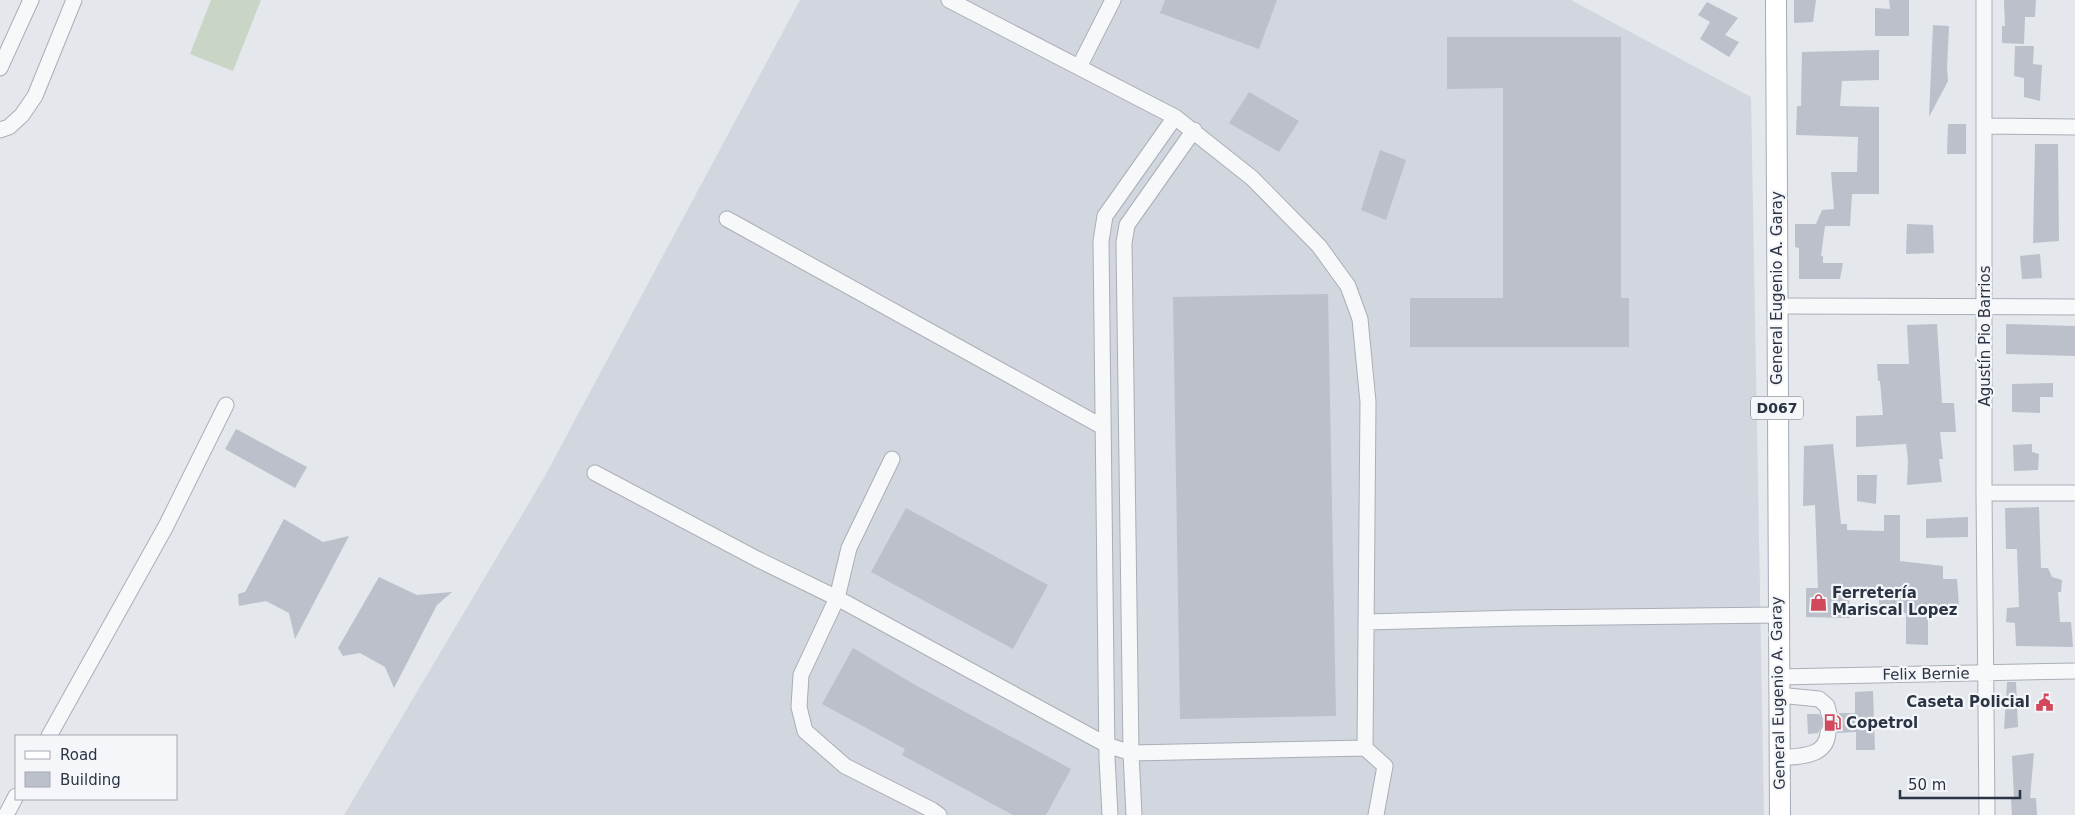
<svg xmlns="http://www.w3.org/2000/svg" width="2075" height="815" font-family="'DejaVu Sans',sans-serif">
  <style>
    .built { fill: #d2d6de }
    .green { fill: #c9d6c5 }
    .building { fill: #bbc0ca }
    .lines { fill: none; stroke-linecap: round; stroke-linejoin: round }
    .minor-casing { stroke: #a9aeb7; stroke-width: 17 }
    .major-casing { stroke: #a3abb8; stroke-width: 22 }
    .minor { stroke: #f7f8fa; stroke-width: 15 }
    .major { stroke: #fff; stroke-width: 20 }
    .labels { text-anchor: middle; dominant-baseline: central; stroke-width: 4.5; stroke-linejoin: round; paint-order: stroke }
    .shield { fill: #f4f6f9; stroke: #676e7b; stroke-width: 1 }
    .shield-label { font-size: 14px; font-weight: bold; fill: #2b3445 }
    .street-label { font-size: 15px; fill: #2b3445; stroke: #f4f6f9 }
    .poi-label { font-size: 15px; font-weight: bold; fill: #2b3445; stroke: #f4f6f9; text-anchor: start }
  </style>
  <rect width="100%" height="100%" fill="#e4e7ec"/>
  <!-- built -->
  <path class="built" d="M800,0h771l180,97 13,718h-1420l201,-339z"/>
  <!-- green -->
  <path class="green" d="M211,0h50l-28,71 -43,-17z"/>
  <!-- building -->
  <path class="building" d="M1165,0h112l-18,49 -99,-36z
    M1794,0h22l-3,22 -19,1z
    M1889,0h20v36h-34v-28l15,1z
    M2004,0h32l-1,17h-10l-1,27 -22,-1v-17h3z
    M1707,2l31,16 -13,17 14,7 -10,15 -29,-18 10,-17 -12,-7z
    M1933,25l16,1 -2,43 1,12 -19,36z
    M1447,37h174v261h8v49h-219v-49h93v-210l-56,1z
    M2015,46h19l-1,18 9,1 -2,36 -16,-4v-19l-10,-2z
    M1879,50v30l-37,1 -2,25 39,1v87h-27l-2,32h-25l-4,30h2v7h20l-3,16h-41v-31l-4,-1v-23h21l6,-14 12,-1 -3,-37h26l1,-35 -62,-2 1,-29h4l1,-54z
    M1249,92l50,29 -20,31 -50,-29z
    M1948,124h18v30h-19z
    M2035,144h23l1,97 -26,2z
    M1380,150l26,10 -20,60 -25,-10z
    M1907,224l26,1 1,28 -28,1z
    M2040,254l2,24 -20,1 -2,-23z
    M1328,294l8,422 -156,3 -7,-422z
    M1937,324l5,79h12l2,29h-16l3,27h-4l3,23 -35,3 1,-25 -2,-16 -50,3v-31l27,-1 -3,-34h-2l-1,-17h32l-2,-39z
    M2006,324l69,2v30l-69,-2z
    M2053,383v14h-13v16l-28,-1v-28z
    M236,429l71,38 -12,21 -70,-39z
    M1833,444l8,80h6v6l37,1v-16h16v46l43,5v13h14l2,27 -31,2v37l-22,-1v-31h-26l-2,-24 -29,-2 1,31 -44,-1v-29h12l-3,-83 -12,1 1,-60z
    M2032,444v8l7,2 -1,16 -24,1 -1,-26z
    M1857,475h20l-1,29 -19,-3z
    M2039,507l2,61h7l4,9 10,3 -1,12h-3l2,30h11l2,25 -57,-1 -1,-23 -9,-1 1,-14 12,-1 -2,-58h-11l-1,-41z
    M906,508l142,77 -35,64 -142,-77z
    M1968,517v20l-42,1v-19z
    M284,519l39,23 26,-6 -54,103 -6,-26 -23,-12 -27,5 -1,-12 7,-2z
    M379,577l38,18 35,-3 -15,13 -43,83 -9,-21 -25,-14 -17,3 -5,-8z
    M853,648l64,38 154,83 -25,46h-33l-111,-60 3,-6 -83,-45z
    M2007,682h9l2,45 -14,2z
    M1873,691l2,59h-19v-18l-19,1 -2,-6 -4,-3 -9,2 -4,7 -10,1 -1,-20h12l4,7 9,2 4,-3 2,-7h17v-21z
    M2034,753l-4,45h6l1,17h-25l-1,-17h3l-2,-42z"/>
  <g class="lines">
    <defs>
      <path id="minor" d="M949,0l226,117 77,61 67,68 29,40 12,33 8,83 -3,346 20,18 -9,49
        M1984,0v493l3,322
        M1079,67l34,-67
        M0,68l31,-68
        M1985,126l90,1
        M0,130l9,-3 13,-12 13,-19 39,-96
        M727,219l376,208
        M1777,306l298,1
        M892,459l-43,89 -12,50 -36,77 -2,32 6,24 40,35 87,44 7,5
        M595,473l162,86 80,39 270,147 24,8 234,-5
        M1984,493h91
        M1366,622l154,-4 257,-3
        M1778,677l297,-6
        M1778,695l41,4 8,7 2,8
        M49,736l117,-210 60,-121
        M1779,758c19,-2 47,0 49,-25
        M6,815l10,-19
        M1110,815l-3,-57 -6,-517 4,-25 70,-99
        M1134,815l-3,-62 -7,-510 3,-18 67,-95"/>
      <path id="major" d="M1776,0l4,815"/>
    </defs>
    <!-- minor casing -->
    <use href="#minor" class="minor-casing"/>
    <!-- major casing -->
    <use href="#major" class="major-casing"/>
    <!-- minor -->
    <use href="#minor" class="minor"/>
    <!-- major -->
    <use href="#major" class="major"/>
  </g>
  <!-- icons -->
  <defs>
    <symbol id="shop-bare" viewBox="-9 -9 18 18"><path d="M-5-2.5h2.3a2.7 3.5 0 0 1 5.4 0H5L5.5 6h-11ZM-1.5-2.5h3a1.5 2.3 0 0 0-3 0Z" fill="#d1495b" stroke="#f4f6f9" stroke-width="2.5" paint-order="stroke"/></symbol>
    <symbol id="civic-bare" viewBox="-9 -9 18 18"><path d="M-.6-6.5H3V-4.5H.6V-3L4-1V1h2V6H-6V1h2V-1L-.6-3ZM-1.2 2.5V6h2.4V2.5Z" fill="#d1495b" stroke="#f4f6f9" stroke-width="2.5" paint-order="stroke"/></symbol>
    <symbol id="fuel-bare" viewBox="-9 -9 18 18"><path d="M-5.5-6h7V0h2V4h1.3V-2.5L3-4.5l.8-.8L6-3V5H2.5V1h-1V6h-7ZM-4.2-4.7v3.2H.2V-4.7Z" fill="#d1495b" stroke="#f4f6f9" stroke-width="2.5" paint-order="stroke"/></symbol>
  </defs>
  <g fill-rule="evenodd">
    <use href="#shop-bare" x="1806" y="590" width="25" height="25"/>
    <use href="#civic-bare" x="2032" y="690" width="25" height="25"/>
    <use href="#fuel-bare" x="1820" y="710" width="25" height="25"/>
  </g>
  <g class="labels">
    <!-- shield labels -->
    <rect class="shield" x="1751" y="396.5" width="52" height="23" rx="4"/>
    <g class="shield-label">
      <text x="1777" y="408">D067</text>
    </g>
    <!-- street labels -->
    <g class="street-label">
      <text transform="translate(1777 288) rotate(-90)">General Eugenio A. Garay</text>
      <text transform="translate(1985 336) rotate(-90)">Agustín Pio Barrios</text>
      <text transform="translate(1926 674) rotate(-1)">Felix Bernie</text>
      <text transform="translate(1778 693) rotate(-91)">General Eugenio A. Garay</text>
    </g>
    <!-- poi labels -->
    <g class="poi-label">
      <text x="1832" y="593">Ferretería<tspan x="1832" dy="17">Mariscal Lopez</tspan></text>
      <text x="2030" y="702" text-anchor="end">Caseta Policial</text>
      <text x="1846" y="723">Copetrol</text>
    </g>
  </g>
  <!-- legend -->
  <rect x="15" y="735" width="162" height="65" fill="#f4f6f9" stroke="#a4a8b1"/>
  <rect x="25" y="751" width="25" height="8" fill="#ffffff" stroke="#a4a8b1"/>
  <text x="60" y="760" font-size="15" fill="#2b3445">Road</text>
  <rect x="25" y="772" width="25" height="15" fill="#bbc0ca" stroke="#a4a8b1"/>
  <text x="60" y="785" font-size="15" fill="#2b3445">Building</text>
  <!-- scale -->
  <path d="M1900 790v8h120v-8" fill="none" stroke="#2b3445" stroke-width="2.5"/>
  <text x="1908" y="790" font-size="15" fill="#2b3445" stroke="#f4f6f9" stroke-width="4" paint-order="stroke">50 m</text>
</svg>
